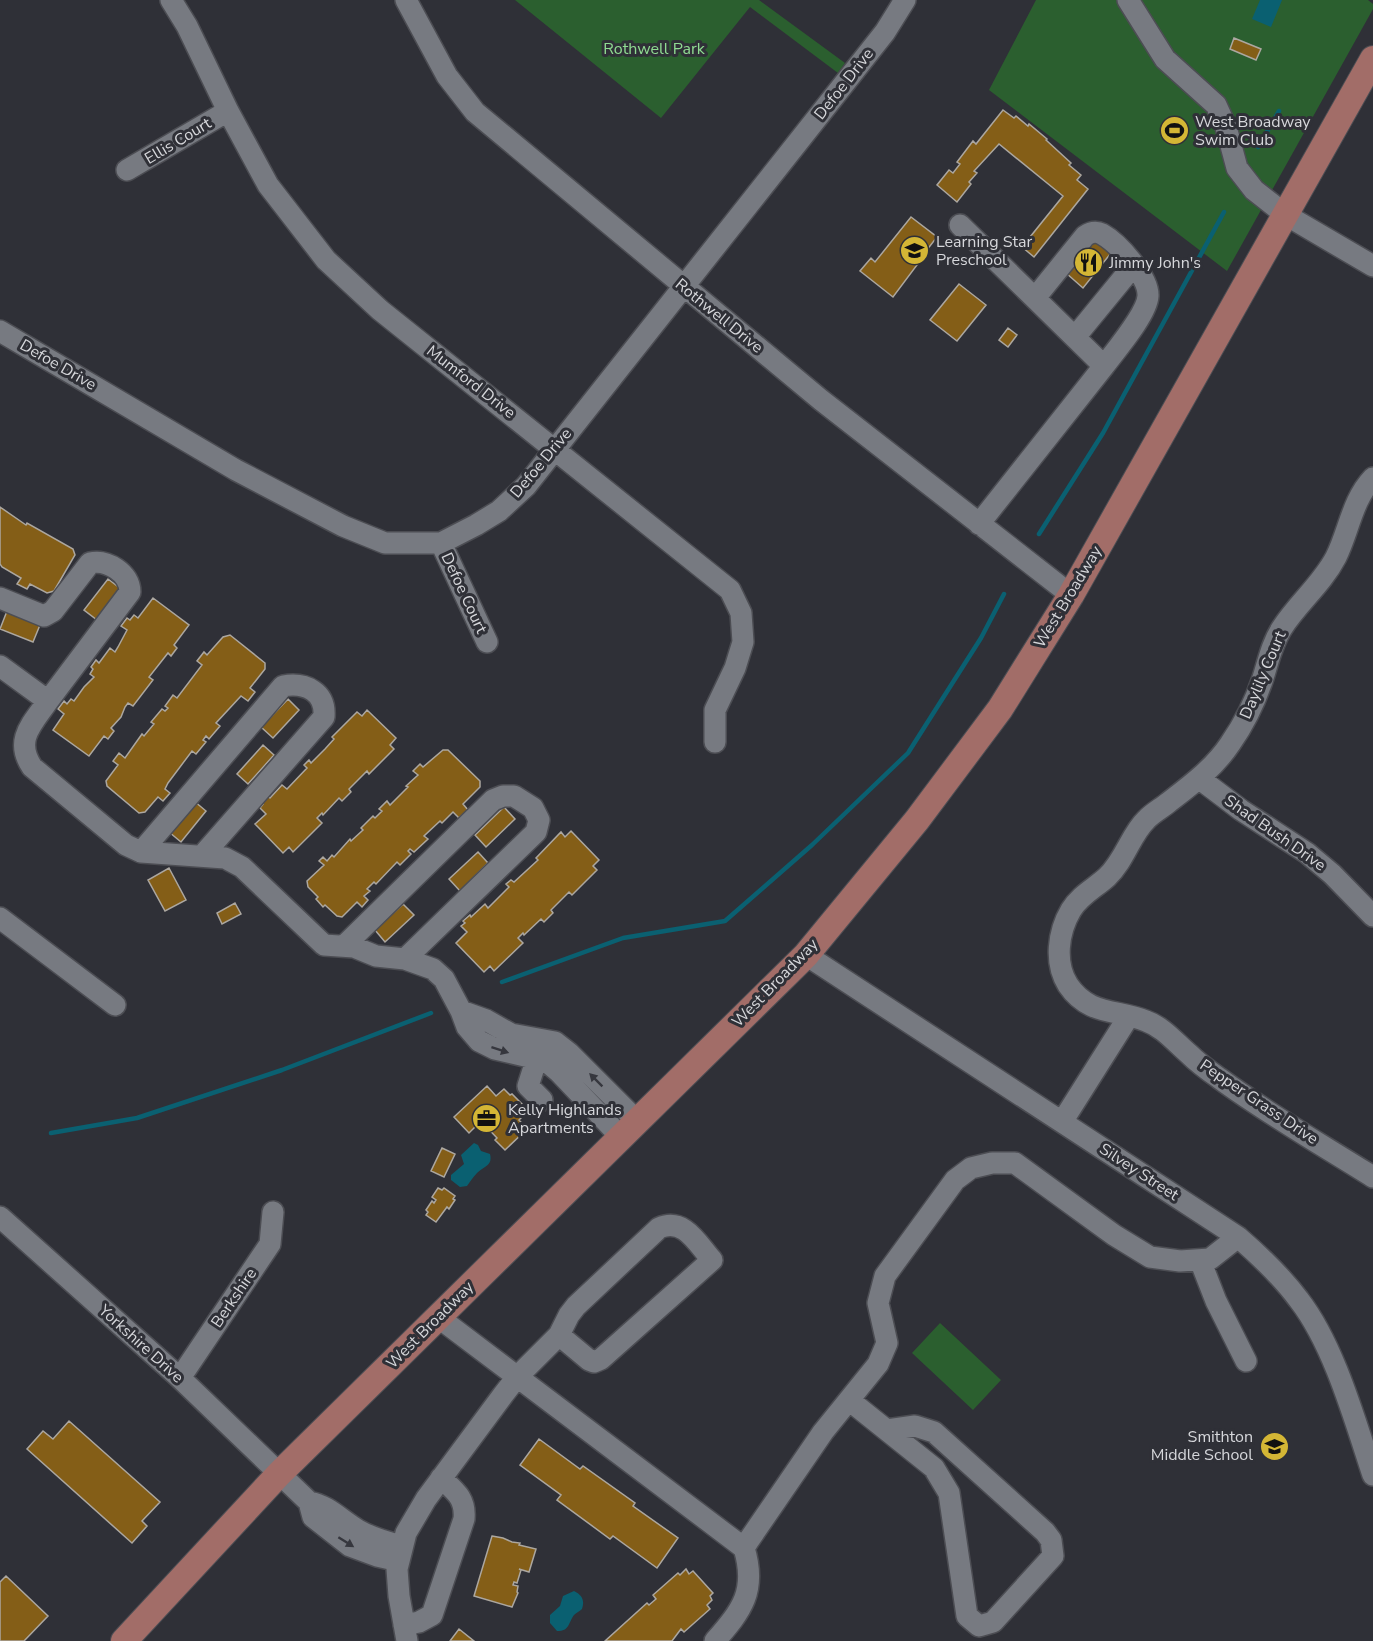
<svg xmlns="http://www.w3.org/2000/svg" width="1373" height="1641" font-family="'Nunito Sans',sans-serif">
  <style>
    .green { fill: #2b5f2f }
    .water { fill: #0a6071 }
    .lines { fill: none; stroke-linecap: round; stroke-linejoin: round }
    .stream { stroke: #0a6071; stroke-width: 4.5 }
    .building { fill: #845e17; stroke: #aca7a0; stroke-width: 1.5 }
    .minor-casing { stroke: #4c4d53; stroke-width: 24 }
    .major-casing { stroke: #4c4d53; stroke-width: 28 }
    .minor { stroke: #777a81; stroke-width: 21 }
    .major { stroke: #a26d68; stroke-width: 26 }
    .oneway { fill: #36373e }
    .labels { text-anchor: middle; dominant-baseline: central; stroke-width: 6; stroke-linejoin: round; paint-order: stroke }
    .park-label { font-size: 16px; fill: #90dc92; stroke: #2f3037 }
    .street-label { font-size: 16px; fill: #d6d7db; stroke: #2f3037 }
    .poi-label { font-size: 16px; fill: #d6d7db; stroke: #2f3037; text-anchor: start }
  </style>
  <rect width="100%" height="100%" fill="#2f3037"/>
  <!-- green -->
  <path class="green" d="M515,0h244l86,63 -7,10 -88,-66 -89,111z
    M1036,0h332l5,4v5l-146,262 -238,-181z
    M940,1323l61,57 -28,30 -61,-57z"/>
  <!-- water -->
  <path class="water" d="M1260,0h22l-11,27 -19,-8z
    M474,1143l4,2 3,6 9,3c3,12 -6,12 -13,19 -4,4 -7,9 -10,13l-7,1 -9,-7v-5l13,-11 -3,-9z
    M574,1591c8,4 11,9 8,18 -2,2 -6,4 -8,6 -6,8 -4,16 -17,16l-7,-8v-8l10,-9 3,-10z"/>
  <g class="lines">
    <!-- stream -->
    <path class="stream" d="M1258,147l21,-36
      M1039,534l64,-101 121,-221
      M502,982l121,-44 102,-17 87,-76 96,-92 73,-115 23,-44
      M51,1133l86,-15 145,-48 149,-57"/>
  </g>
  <!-- building -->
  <path class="building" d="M1234,38l27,11 -5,11 -26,-11z
    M1003,110l11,8 2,-2 12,10 1,-2 18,15 -1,1 25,23 -2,2 12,10 -4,5 11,9 -54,68 -12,-10 41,-51 -64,-52 -25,27 3,2 -8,9 2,2 -14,18 -20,-17 12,-15 4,3 7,-9 -3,-2 16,-21 3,3z
    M911,217l26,20 -14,18 -10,-8 -7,9 11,9 -24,32 -33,-26 11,-13 4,4z
    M1094,239l17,14 -28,35 -17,-15z
    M959,284l27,21 -29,36 -27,-21z
    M1008,328l9,7 -9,12 -9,-7z
    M0,507l26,18 1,-2 46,26 2,6 -21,36 -7,2 -17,-9 -3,5 -10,-5 4,-6 -19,-11 -2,-3z
    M108,579l13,10 -24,31 -13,-10z
    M153,598l36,27 -15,20 3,3 -6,8 -3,-3 -19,24 4,3 -20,26 -5,-3 -3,4 -4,10 -10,11 3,3 -6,8 -4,-3 -15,20 -36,-26 11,-16 -6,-5 6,-8 3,3 4,-5 3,2 10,-14 10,-10 -4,-3 3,-5 -2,-2 5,-7 3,3 11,-15 5,4 3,-5 9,-17 -6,-4 6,-8 3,2 4,-5 4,3z
    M7,611l33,14 -7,17 -33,-13z
    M230,635l35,28v6l-15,19 5,4 -7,9 -7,-5 -25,27 4,3 -11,13 -3,-3 -3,4 3,2 -10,12 -4,-3 -24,32 -3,6 5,4 -7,8 -5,-4 -13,15 -6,1 -32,-27 -1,-5 12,-16 -5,-4 6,-8 6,5 17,-24 2,2 10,-12 -3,-2 11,-13 3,2 3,-3 -3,-2 8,-11 4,3 25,-33 -5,-4 7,-9 3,3 16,-18z
    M288,699l11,11 -26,28 -12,-11z
    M367,710l29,28 -6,7 4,4 -25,25 -2,-3 -18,18 2,3 -9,9 -3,-3 -16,17 -1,-2 -5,5 5,5 -29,29 -4,-5 -6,6 -28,-29 11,-10 -6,-6 3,-4 -1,-1 6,-7 2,2 12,-13 5,4 20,-21 -3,-3 5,-5 2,3 14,-14 9,-10 -2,-2 25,-25 5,4z
    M263,745l11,10 -26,29 -11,-10z
    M443,750h5l32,31v6l-17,17 5,6 -9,8 -6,-6 -11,11 -2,-2 -16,15 4,3 -14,13 -4,-3 -2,2 3,3 -11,11 -3,-3 -21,22 -2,-2 -7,7 3,2 -6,5 4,4 -6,7 -5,-5 -15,15 -5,-1 -12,-11 -2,2 -7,-8 2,-2 -10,-10 -1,-6 17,-16 -5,-4 4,-4 4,4 5,-6 2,2 16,-18 1,2 12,-11 -2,-2 12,-12 2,2 7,-7 -3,-2 8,-8 3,4 18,-18 -2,-1 12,-11 -5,-4 7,-7 3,3z
    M194,801l12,10 -25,31 -12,-10z
    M504,807l11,12 -29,28 -11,-12z
    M571,831l28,29 -6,6 4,4 -25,25 -3,-3 -18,18 2,3 -9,9 -3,-3 -17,16 -1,-2 -5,5 5,5 -29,28 -4,-5 -6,6 -28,-29 11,-11 -6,-6 4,-3 -2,-2 7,-6 1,2 14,-13 3,4 21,-21 -3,-3 5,-4 3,2 24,-22 -2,-2 25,-26 4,5z
    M478,852l10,11 -28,28 -11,-12z
    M169,868l17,32 -21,11 -17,-31z
    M235,903l6,11 -19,10 -5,-11z
    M403,904l11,11 -29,27 -10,-12z
    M487,1086l9,10 8,-7 6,6 2,-1 10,10 -2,2 6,7 -7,7 8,9 -22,21 -10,-10 2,-2 -16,-17 -12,12 -15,-16z
    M442,1148l13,6 -11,23 -13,-6z
    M438,1188l4,2 2,-2 11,8 -2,3 2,1 -6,9 -2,-2 -11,15 -10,-7 2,-3 -2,-2 6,-9 2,2 2,-3 -4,-3z
    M69,1421l91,81 -18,19 5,5 -15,17 -105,-94 16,-18 10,8z
    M539,1439l41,30 3,-3 52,37 -2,3 45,32 -21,30 -44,-32 -3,3 -53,-39 4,-5 -41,-30z
    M492,1536l11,2 9,4 8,1 -1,2 17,4 -7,23 -10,-3 2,1 -4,13 -3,-1 -1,3 5,1 -1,6 1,1 -6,14 -38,-11z
    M686,1569l3,5 4,-3 20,22 -3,3 2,4 -5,5 3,4 -26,23 -3,-3 -9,12h-67l42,-38 2,2 7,-6 -3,-4 25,-22 2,2z
    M6,1576l42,40 -24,25h-24v-59z
    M459,1629l15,12h-24z"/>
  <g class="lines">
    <defs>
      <path id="minor" d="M171,0l16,26 41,85 40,74 58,75 54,50 350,280 11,23 2,29 -8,26 -20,42v32
        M406,0l41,76 28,36 346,288 250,195
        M1128,0l37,59 51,46 10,22 11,41 17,22 32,25 87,51
        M127,170l101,-59
        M960,225l144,141 -125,158
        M1035,298l50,-62c6,-4 11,-5 17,-2 16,9 47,43 46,62 -1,18 -32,54 -44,70
        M0,331l236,139 107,56 42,17h56l35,-18 23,-14 27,-25 359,-454 20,-32
        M1075,337l59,-72
        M1373,478c-21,22 -24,53 -37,79 -14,27 -38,46 -54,71 -10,15 -14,34 -19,50 -8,24 -19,46 -33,66 -16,24 -39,41 -61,58 -7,6 -17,11 -23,18 -15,14 -21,40 -39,57 -12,11 -27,18 -36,33 -13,22 -17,53 -3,75 21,31 49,24 78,36 17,6 29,21 43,33 9,9 20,17 30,24 49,36 103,67 154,99
        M441,543l46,99
        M0,598l44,18 9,-5 37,-48c17,-4 40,10 40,29l-82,109
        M0,666l48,35c-16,23 -34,39 -16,66l94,78 15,7 84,6 17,9 82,78 30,2 22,9 29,3 28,10 11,10 17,32 6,16 12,14 16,8 51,12 13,11 62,65
        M1200,779l41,31 66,43 25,21 41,42
        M141,852l142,-166c23,-4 43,6 41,31l-122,139
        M0,918l115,87
        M344,946l149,-146 10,-4h11l19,12 6,12 -3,12 -131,127
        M806,955l432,282c22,19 44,40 61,63 35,45 56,121 74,175
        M461,1011l25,9 25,14 44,8 14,11 68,68
        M541,1045l-13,41 14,14
        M1062,1122l67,-106
        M0,1217l180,161 129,124 4,15 37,29 27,10 22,5
        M1200,1260l16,41 30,60
        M438,1317l306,231
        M180,1378l90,-134 3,-32
        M849,1400l85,68 15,25 18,123 12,10 14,-4 60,-66 -2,-16 -6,-8 -111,-100 -19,-6 -28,4
        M309,1502c19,3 32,18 49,28 14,8 28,12 44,16
        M404,1625l15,-3 13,-7 32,-96c2,-21 -9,-28 -23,-41
        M407,1641l-8,-45 -2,-27 9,-36 20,-34 77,-104 14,-18 42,-42 10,-20 7,-9 83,-78c25,-11 38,15 53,32l-111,99 -7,3 -5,-2 -30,-25
        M715,1641c27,-31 42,-50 29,-93l5,-8 74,-108 55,-68 9,-21 -9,-40 7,-27 70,-96 16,-12 21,-5h23l99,72 36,22 30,4 30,-2 28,-22"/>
      <path id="major" d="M124,1641l155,-167 527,-519 111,-135 83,-111 71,-114 302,-536"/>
    </defs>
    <!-- minor casing -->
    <use href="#minor" class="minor-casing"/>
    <!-- major casing -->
    <use href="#major" class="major-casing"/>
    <!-- minor -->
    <use href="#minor" class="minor"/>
    <!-- major -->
    <use href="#major" class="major"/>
  </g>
  <!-- one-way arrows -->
  <defs><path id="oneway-solid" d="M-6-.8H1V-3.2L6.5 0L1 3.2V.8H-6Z" transform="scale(1.5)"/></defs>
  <g class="oneway">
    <use href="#oneway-solid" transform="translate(500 1050) rotate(18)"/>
    <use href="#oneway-solid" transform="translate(596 1080) rotate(-135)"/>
    <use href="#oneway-solid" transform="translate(346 1542) rotate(32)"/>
  </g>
  <!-- icons -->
  <defs>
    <symbol id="stadium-disc" viewBox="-11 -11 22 22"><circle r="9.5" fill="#d4b635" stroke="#2f3037"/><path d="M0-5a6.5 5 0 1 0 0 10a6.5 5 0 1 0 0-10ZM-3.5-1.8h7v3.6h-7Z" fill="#111"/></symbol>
    <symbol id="school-disc" viewBox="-11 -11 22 22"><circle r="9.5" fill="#d4b635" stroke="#2f3037"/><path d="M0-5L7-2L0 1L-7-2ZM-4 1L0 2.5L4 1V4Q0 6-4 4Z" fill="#111"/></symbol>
    <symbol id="restaurant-disc" viewBox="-11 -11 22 22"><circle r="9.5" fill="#d4b635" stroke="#2f3037"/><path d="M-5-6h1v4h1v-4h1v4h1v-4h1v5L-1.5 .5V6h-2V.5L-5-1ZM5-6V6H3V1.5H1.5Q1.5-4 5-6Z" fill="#111"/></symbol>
    <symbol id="office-disc" viewBox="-11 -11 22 22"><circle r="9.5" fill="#d4b635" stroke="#2f3037"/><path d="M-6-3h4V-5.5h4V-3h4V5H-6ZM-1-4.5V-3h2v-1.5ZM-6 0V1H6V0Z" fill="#111"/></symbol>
  </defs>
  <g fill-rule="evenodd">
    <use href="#stadium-disc" x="1158" y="114" width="33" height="33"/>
    <use href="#school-disc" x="898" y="234" width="33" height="33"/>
    <use href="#restaurant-disc" x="1072" y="246" width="33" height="33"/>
    <use href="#office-disc" x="470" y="1102" width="33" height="33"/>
    <use href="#school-disc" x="1258" y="1430" width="33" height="33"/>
  </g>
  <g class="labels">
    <!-- park labels -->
    <g class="park-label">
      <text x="654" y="49">Rothwell Park</text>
    </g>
    <!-- street labels -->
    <g class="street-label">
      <text transform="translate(844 84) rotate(-52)">Defoe Drive</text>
      <text transform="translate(178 141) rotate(-31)">Ellis Court</text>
      <text transform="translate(719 316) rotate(39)">Rothwell Drive</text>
      <text transform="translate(58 365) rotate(30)">Defoe Drive</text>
      <text transform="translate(471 382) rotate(38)">Mumford Drive</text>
      <text transform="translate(541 463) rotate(-50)">Defoe Drive</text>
      <text transform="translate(464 593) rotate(65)">Defoe Court</text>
      <text transform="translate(1068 597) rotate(-59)">West Broadway</text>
      <text transform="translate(1263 675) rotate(-67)">Daylily Court</text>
      <text transform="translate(1275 833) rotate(35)">Shad Bush Drive</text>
      <text transform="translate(775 983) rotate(-46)">West Broadway</text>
      <text transform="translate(1259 1102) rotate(34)">Pepper Grass Drive</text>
      <text transform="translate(1139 1172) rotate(33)">Silvey Street</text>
      <text transform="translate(234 1298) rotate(-56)">Berkshire</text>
      <text transform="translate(430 1325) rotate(-45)">West Broadway</text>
      <text transform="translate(141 1344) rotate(42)">Yorkshire Drive</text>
    </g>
    <!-- poi labels -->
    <g class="poi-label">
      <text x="1195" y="122">West Broadway<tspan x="1195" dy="18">Swim Club</tspan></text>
      <text x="936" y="242">Learning Star<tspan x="936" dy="18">Preschool</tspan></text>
      <text x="1109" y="263">Jimmy John's</text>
      <text x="508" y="1110">Kelly Highlands<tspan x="508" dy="18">Apartments</tspan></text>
      <text x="1253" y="1437" text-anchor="end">Smithton<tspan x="1253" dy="18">Middle School</tspan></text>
    </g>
  </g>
</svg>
